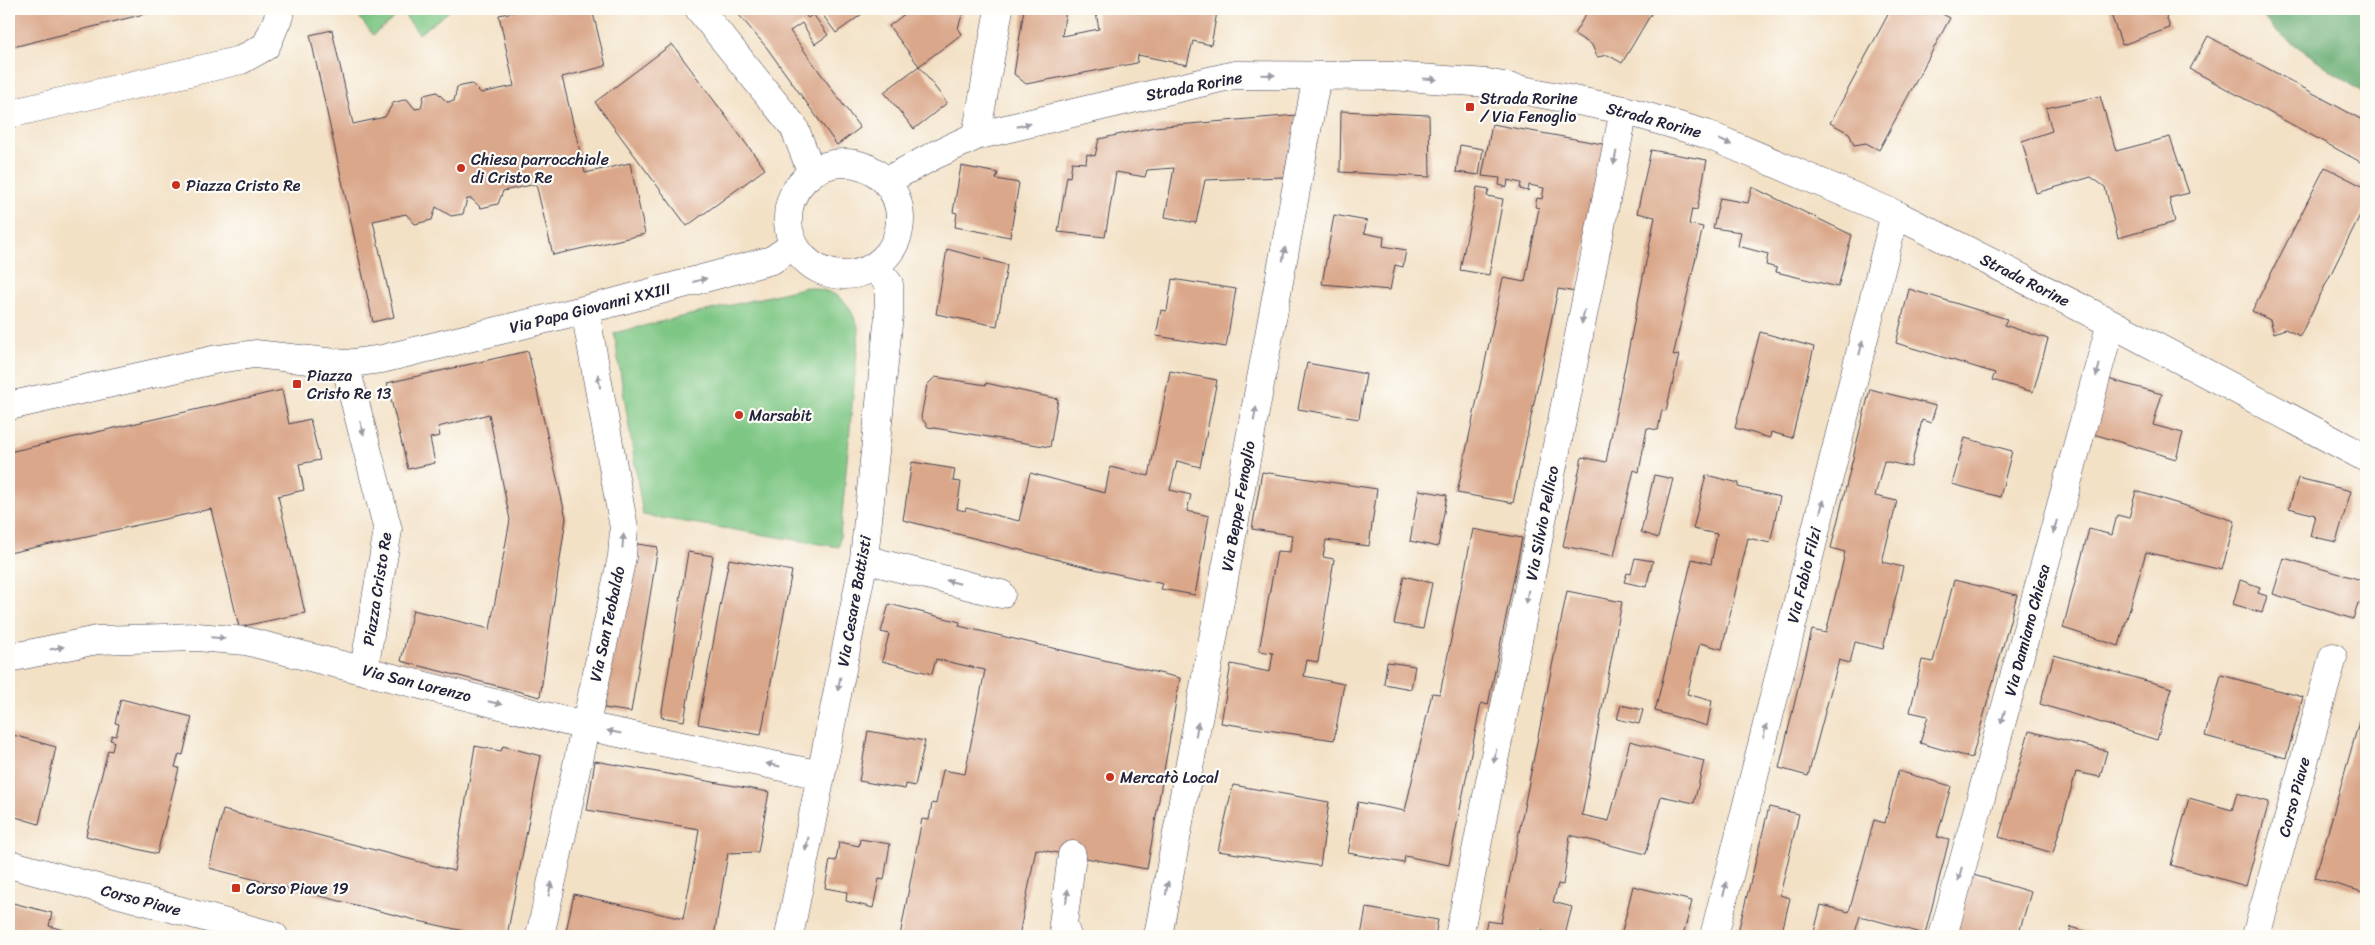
<svg xmlns="http://www.w3.org/2000/svg" width="2375" height="945" font-family="Sriracha,sans-serif">
  <style>
    .green { fill: #7dc683; stroke: #50745f }
    .forest { fill: #66ab71; stroke: #446656 }
    .building { fill: #daa78a }
    .lines { fill: none; stroke-linecap: round; stroke-linejoin: round }
    .minor-casing { stroke: #413f50; stroke-width: 29 }
    .minor { stroke: #fff; stroke-width: 28 }
    .oneway { fill: #9c9ca7 }
    .poi-dot { fill: #c8321e; stroke: #fdfcf7; stroke-width: 2 }
    .labels { text-anchor: middle; dominant-baseline: central; stroke-width: 4.5; stroke-linejoin: round; paint-order: stroke }
    .street-label { font-size: 16px; fill: #22223b; stroke: #fdfcf7 }
    .poi-label { font-size: 16px; fill: #22223b; stroke: #fdfcf7; text-anchor: start }
  </style>
  <rect width="100%" height="100%" fill="#fdfcf7"/>
  <filter id="ink" filterUnits="userSpaceOnUse"><feTurbulence type="fractalNoise" baseFrequency=".02" numOctaves="2"/><feDisplacementMap in="SourceGraphic" scale="10" xChannelSelector="R" yChannelSelector="G"/><feConvolveMatrix kernelMatrix="1 2 1 2 8 2 1 2 1" color-interpolation-filters="sRGB"/></filter>
  <filter id="wash" filterUnits="userSpaceOnUse"><feTurbulence type="fractalNoise" baseFrequency=".0096" numOctaves="4" result="noise"/><feDisplacementMap in="SourceGraphic" scale="20" xChannelSelector="R" yChannelSelector="G"/><feGaussianBlur stdDeviation="1.12" result="paint"/><feColorMatrix in="noise" values="0 0 0 0 0 0 0 0 0 0 0 0 0 0 0 0 0 1.4 0 .05"/><feComposite in="paint" operator="in"/></filter>
  <g filter="url(#wash)">
    <rect width="100%" height="100%" fill="#f3e1c6"/>
    <!-- green -->
    <path class="green" d="M353,9h99l-33,25 -17,-22 -29,23z
      M807,287c33,5 41,12 52,43l-20,217 -196,-32 -29,-182z"/>
    <!-- forest -->
    <path class="forest" d="M2257,9h109v86l-93,-66z"/>
    <g id="blocks">
      <!-- building -->
      <path class="building" d="M9,9h155l-155,39z
        M528,9h64l14,57 -44,11 23,96 45,-10 15,71 -92,21 -17,-71 -33,7 -5,13 -17,4 -9,-9h-5l-4,15 -12,2 -15,-9 -4,13 -17,4 -9,-10 -33,7 21,96 -21,5 -63,-287 22,-5 21,94 32,-7 8,-14 14,-4 8,10 6,-1 3,-13 13,-3 10,10 7,-1 3,-14 15,-3 9,9 33,-7 -15,-71z
        M734,9h66l8,9 5,-4 15,21 -13,9 -13,-21 -12,8 70,97 -23,17 -70,-97z
        M821,9h48l-33,24 -17,-23z
        M911,9h53l-6,19 4,6 -43,32 -30,-40z
        M1024,9h42l-4,27 37,-7 -3,-16 21,-4h82l18,3 -6,33 -18,-4 -6,24 -49,-10 -1,8 -111,21 -12,-10z
        M1589,9h65l-32,54 -14,-8 -11,2 -5,-12 -18,-11z
        M1891,9h42l17,9 -71,132 -13,-7 -12,2 -5,-12 -19,-10z
        M2109,9h55l6,19 -48,17z
        M2208,36l158,86v43l-176,-96z
        M672,44l93,125 -78,57 -92,-124z
        M919,66l28,37 -33,26 -30,-37z
        M2100,96l16,55 54,-14 19,56 -20,5 6,24 -57,16 -13,-51 -14,-10 -55,16 -14,-52 30,-10 -6,-23z
        M1341,111l88,4 1,62 -90,-5z
        M1297,115l-13,62 -79,3 -9,43 -31,-6 9,-49 -27,2 -2,7 -29,-5 -11,65 -47,-5 9,-56 3,1 2,-15 14,1 1,-9 8,2 4,-17 54,-12z
        M1492,124l116,21 -32,147 -18,-3 -45,214 -56,-10 46,-215 22,4 14,-74 -4,-1 2,-9 5,1 2,-11 -15,-3 -1,6 -8,-2 1,-6 -13,-3 -1,7 -8,-2 1,-7 -18,-2z
        M1460,145l23,4 -4,26 -23,-3z
        M1651,150l56,10 -10,50 -5,-1 -3,15 14,3 -30,129 6,-1 -13,56 -4,-1 -4,20 -11,-2 -8,44 -5,-2 -20,86 -51,-10 19,-89 24,5 49,-245 -18,-4z
        M961,166l37,7 -2,6 23,4 -9,54 -55,-10 2,-14 -4,-1z
        M2325,167l41,21v15l-66,133 -15,-7 -11,4 -4,-13 -18,-9z
        M1477,187l12,2 -2,7 16,3 -14,76 -29,-5z
        M1752,187l100,48 -14,52 -62,-15 1,-4 -11,-3 2,-11 -30,-8 3,-14 -28,-4 7,-30 28,5z
        M1334,215l33,6 -3,12 20,4 -1,9 23,4 -3,17 -8,-2 -5,25 -68,-6z
        M947,249l60,16 -10,61 -61,-12z
        M1172,279l64,10 -10,58 -70,-11 5,-26 6,1z
        M1909,289l98,30 -3,6 44,14 -15,53 -41,-12 3,-7 -99,-30z
        M1760,332l54,15 -22,91 -21,-6 -1,6 -35,-10z
        M528,351l38,167 -26,179 -139,-36 12,-51 77,19 20,-109 -21,-106 -51,13 2,9 -10,2 5,25 -27,6 -21,-86z
        M1307,363l59,11 -7,45 -61,-10z
        M1170,371l47,9 -17,87 -23,-6 -7,29 21,5 -4,16 22,5 -14,79 -34,-6 2,-5 -73,-16 -187,-48 9,-58 43,7 -2,12 8,1 -4,27 8,2 1,-3 53,13 11,-48 75,20 5,-26 39,9z
        M935,377l51,8v-2l72,16 -8,48 -122,-20 -7,-10 6,-32z
        M2104,378l58,16 -9,31 30,8 -7,26 -86,-26z
        M1870,389l66,17 -5,17 -9,-3 -11,47 -27,-6 -9,35 22,5 -15,61 21,5 -20,82 -28,-7 -5,21 -11,-3 -31,116 -29,-8 33,-138 14,3 13,-53 6,-28 -14,-4z
        M282,390l7,34 21,-5 10,41 -21,4 5,26 -26,6 27,117 -66,14 -28,-118 -202,44v-101z
        M1965,438l47,13 -12,46 -48,-13z
        M1262,472l115,17 -8,57 -43,-6 -3,17 11,2 -16,103 -11,-2 -3,16 40,8 -10,56 -113,-17 10,-59 39,8 3,-19 -14,-2 18,-100 13,1 2,-17 -40,-6z
        M1654,475l19,4 -15,59 -17,-6z
        M1706,475l33,8 -1,4 42,10 -10,46 -22,-5 -26,111 -22,-6 -13,51 25,7 -5,25 -52,-15 37,-152 19,5 6,-30 -24,-5z
        M2298,478l53,13 -15,51 -26,-6 5,-21 -26,-7z
        M1419,490l28,5 -9,52 -28,-6z
        M2136,491l99,30 -13,49 -76,-18 -27,94 -56,-18 26,-99 23,6 5,-20 12,3z
        M1473,529l49,9 -34,167 -7,-2 -32,162 -44,-9 -1,7 -56,-10 10,-51 47,9 27,-118 8,1z
        M631,543l27,4 -27,165 -27,-4z
        M688,552l25,4 -29,165 -23,-4z
        M1635,558l18,3 -7,26 -22,-5 3,-9 4,1z
        M2284,558l81,23 1,-4v28l-8,-2 -5,16 -80,-25z
        M729,559l63,12 -31,164 -63,-11z
        M1404,576l28,7 -9,46 -29,-5z
        M1954,580l63,15 -45,163 -52,-15 8,-27 -18,-4 12,-52 11,2z
        M2240,580l20,7 -2,6 9,3 -5,17 -29,-9z
        M1567,591l55,11 -40,213 27,6 21,-80 74,20 -10,42 -33,-7 -15,58 -76,-19 -7,50 -5,-1 -5,18 19,5 -7,28 -28,-5 -1,6h-52l3,-15 14,2z
        M889,604l71,18 -1,4 221,52 -33,191 -111,-20 -17,87h-119l22,-117 7,1 3,-17 4,1 7,-34 22,4 20,-104 -49,-11 -4,15 -50,-13 7,-27 -8,-2z
        M2054,655l118,33 -15,52 -117,-36z
        M1387,662l28,4 -4,23 -27,-5z
        M2221,675l82,22 -17,61 -81,-22z
        M121,699l71,18 -9,38 -4,-1 -4,13 4,1 -22,86 -71,-18 22,-86 4,1 2,-10 -4,-1 2,-5 4,1 3,-12 -4,-1z
        M2364,704l2,1v188l-51,-15z
        M1621,705l22,5 -4,14 -22,-5z
        M9,730l4,5 43,12 -17,77 -30,-9z
        M868,731l57,10 -10,45 -9,-2 -1,5 -46,-8z
        M2029,731l78,20 -7,26 -24,-5 -23,81 -54,-16z
        M475,746l26,5 2,-5 38,10 -34,180h-20l-64,-14 -214,-54 14,-58 231,61z
        M595,761l174,31 -11,60 -30,1 -14,83h-149l9,-42 109,25 12,-63 4,-27 -112,-19z
        M1898,771l53,15 -14,51 12,3 -24,94 -65,-18 -6,20 -20,-2 -1,2h-20l8,-31 28,7 25,-92 11,3z
        M1233,785l96,17 -9,64 -102,-15z
        M2237,793l32,9 -23,84 -75,-21 18,-67 43,12z
        M1769,807l30,7 -19,81 10,3 -9,38h-44z
        M860,839l30,5 -6,36 -5,-1 -6,29 -27,-7 1,-9 -22,-4 5,-28 6,1 3,-19 20,4z
        M1970,874l61,18 -13,44h-65z
        M1633,886l59,15 -9,35h-62z
        M9,902l43,11 -3,13 36,10h-76z
        M1366,908l72,12 -3,16h-74z
        M2071,927l30,9h-32z"/>
    </g>
  </g>
  <g filter="url(#ink)">
    <use href="#blocks" fill-opacity="0" stroke="#413f50" stroke-width="1"/>
    <g class="lines">
      <defs>
        <path id="minor" d="M699,9l95,118 18,46
          M9,114l232,-54 25,-14 13,-30 -1,-7
          M976,136l23,-127
          M788 219a56 56 0 1 1 112 0a56 56 0 1 1-112 0Z
          M886,181l51,-27 39,-18 258,-61 158,1 95,7 137,27 82,24 189,80 216,109 255,135
          M345,364l43,166 -24,139
          M9,406l209,-47 37,-5 90,10 37,-5 234,-57 156,-42 22,-15
          M864,559l137,35
          M9,658l88,-18 100,-3 49,4 339,85 236,49
          M9,864l265,72
          M540,936l82,-379 2,-29 -39,-218
          M789,936l75,-377 25,-244v-31l-14,-17
          M1067,936l-4,-12 9,-69
          M1158,936l159,-860
          M1459,936l165,-826
          M1714,936l181,-722
          M1943,936l168,-613
          M2256,936l77,-279"/>
      </defs>
      <!-- minor casing -->
      <use href="#minor" class="minor-casing"/>
      <!-- minor -->
      <use href="#minor" class="minor"/>
    </g>
    <!-- one-way arrows -->
    <defs><path id="oneway-solid" d="M-6-.8H1V-3.2L6.5 0L1 3.2V.8H-6Z" transform="scale(1.25)"/></defs>
    <g class="oneway">
      <use href="#oneway-solid" transform="translate(1268 75) rotate(1)"/>
      <use href="#oneway-solid" transform="translate(1430 79) rotate(4)"/>
      <use href="#oneway-solid" transform="translate(1024 125) rotate(-13)"/>
      <use href="#oneway-solid" transform="translate(1725 142) rotate(23)"/>
      <use href="#oneway-solid" transform="translate(1615 158) rotate(101)"/>
      <use href="#oneway-solid" transform="translate(1284 254) rotate(-80)"/>
      <use href="#oneway-solid" transform="translate(700 280) rotate(-15)"/>
      <use href="#oneway-solid" transform="translate(1583 317) rotate(101)"/>
      <use href="#oneway-solid" transform="translate(1861 348) rotate(-76)"/>
      <use href="#oneway-solid" transform="translate(2098 370) rotate(105)"/>
      <use href="#oneway-solid" transform="translate(599 381) rotate(-99)"/>
      <use href="#oneway-solid" transform="translate(1255 414) rotate(-80)"/>
      <use href="#oneway-solid" transform="translate(362 428) rotate(75)"/>
      <use href="#oneway-solid" transform="translate(1822 506) rotate(-76)"/>
      <use href="#oneway-solid" transform="translate(2055 527) rotate(105)"/>
      <use href="#oneway-solid" transform="translate(623 541) rotate(-85)"/>
      <use href="#oneway-solid" transform="translate(953 582) rotate(-166)"/>
      <use href="#oneway-solid" transform="translate(1527 597) rotate(101)"/>
      <use href="#oneway-solid" transform="translate(218 638) rotate(5)"/>
      <use href="#oneway-solid" transform="translate(57 648) rotate(-11)"/>
      <use href="#oneway-solid" transform="translate(839 684) rotate(101)"/>
      <use href="#oneway-solid" transform="translate(495 703) rotate(14)"/>
      <use href="#oneway-solid" transform="translate(2003 717) rotate(105)"/>
      <use href="#oneway-solid" transform="translate(1197 729) rotate(-80)"/>
      <use href="#oneway-solid" transform="translate(1765 731) rotate(-76)"/>
      <use href="#oneway-solid" transform="translate(614 732) rotate(-168)"/>
      <use href="#oneway-solid" transform="translate(1495 756) rotate(101)"/>
      <use href="#oneway-solid" transform="translate(773 765) rotate(-168)"/>
      <use href="#oneway-solid" transform="translate(807 844) rotate(101)"/>
      <use href="#oneway-solid" transform="translate(1960 874) rotate(105)"/>
      <use href="#oneway-solid" transform="translate(1167 888) rotate(-80)"/>
      <use href="#oneway-solid" transform="translate(550 889) rotate(-78)"/>
      <use href="#oneway-solid" transform="translate(1725 889) rotate(-76)"/>
      <use href="#oneway-solid" transform="translate(1067 896) rotate(-82)"/>
    </g>
  </g>
  <!-- markers -->
  <g class="poi-dot">
    <rect x="1465" y="102" width="10" height="10" rx="2.5"/>
    <circle cx="461" cy="168" r="5"/>
    <circle cx="176" cy="185" r="5"/>
    <rect x="292" y="379" width="10" height="10" rx="2.5"/>
    <circle cx="739" cy="415" r="5"/>
    <circle cx="1110" cy="777" r="5"/>
    <rect x="231" y="883" width="10" height="10" rx="2.5"/>
  </g>
  <g class="labels">
    <!-- street labels -->
    <g class="street-label">
      <text transform="translate(1194 86) rotate(-11)">Strada Rorine</text>
      <text transform="translate(1654 120) rotate(15)">Strada Rorine</text>
      <text transform="translate(2025 280) rotate(27)">Strada Rorine</text>
      <text transform="translate(590 308) rotate(-14)">Via Papa Giovanni XXIII</text>
      <text transform="translate(1238 506) rotate(-80)">Via Beppe Fenoglio</text>
      <text transform="translate(1542 523) rotate(-79)">Via Silvio Pellico</text>
      <text transform="translate(1804 575) rotate(-76)">Via Fabio Filzi</text>
      <text transform="translate(377 589) rotate(-81)">Piazza Cristo Re</text>
      <text transform="translate(854 601) rotate(-80)">Via Cesare Battisti</text>
      <text transform="translate(607 624) rotate(-78)">Via San Teobaldo</text>
      <text transform="translate(2027 630) rotate(-75)">Via Damiano Chiesa</text>
      <text transform="translate(417 683) rotate(14)">Via San Lorenzo</text>
      <text transform="translate(2294 797) rotate(-75)">Corso Piave</text>
      <text transform="translate(141 900) rotate(15)">Corso Piave</text>
    </g>
    <!-- poi labels -->
    <g class="poi-label">
      <text x="1480" y="98">Strada Rorine<tspan x="1480" dy="18">/ Via Fenoglio</tspan></text>
      <text x="471" y="159">Chiesa parrocchiale<tspan x="471" dy="18">di Cristo Re</tspan></text>
      <text x="186" y="185">Piazza Cristo Re</text>
      <text x="307" y="375">Piazza<tspan x="307" dy="18">Cristo Re 13</tspan></text>
      <text x="749" y="415">Marsabit</text>
      <text x="1120" y="777">Mercatò Local</text>
      <text x="246" y="888">Corso Piave 19</text>
    </g>
  </g>
  <!-- margin -->
  <rect width="2375" height="945" fill="none" stroke="#fdfcf7" stroke-width="30"/>
</svg>
